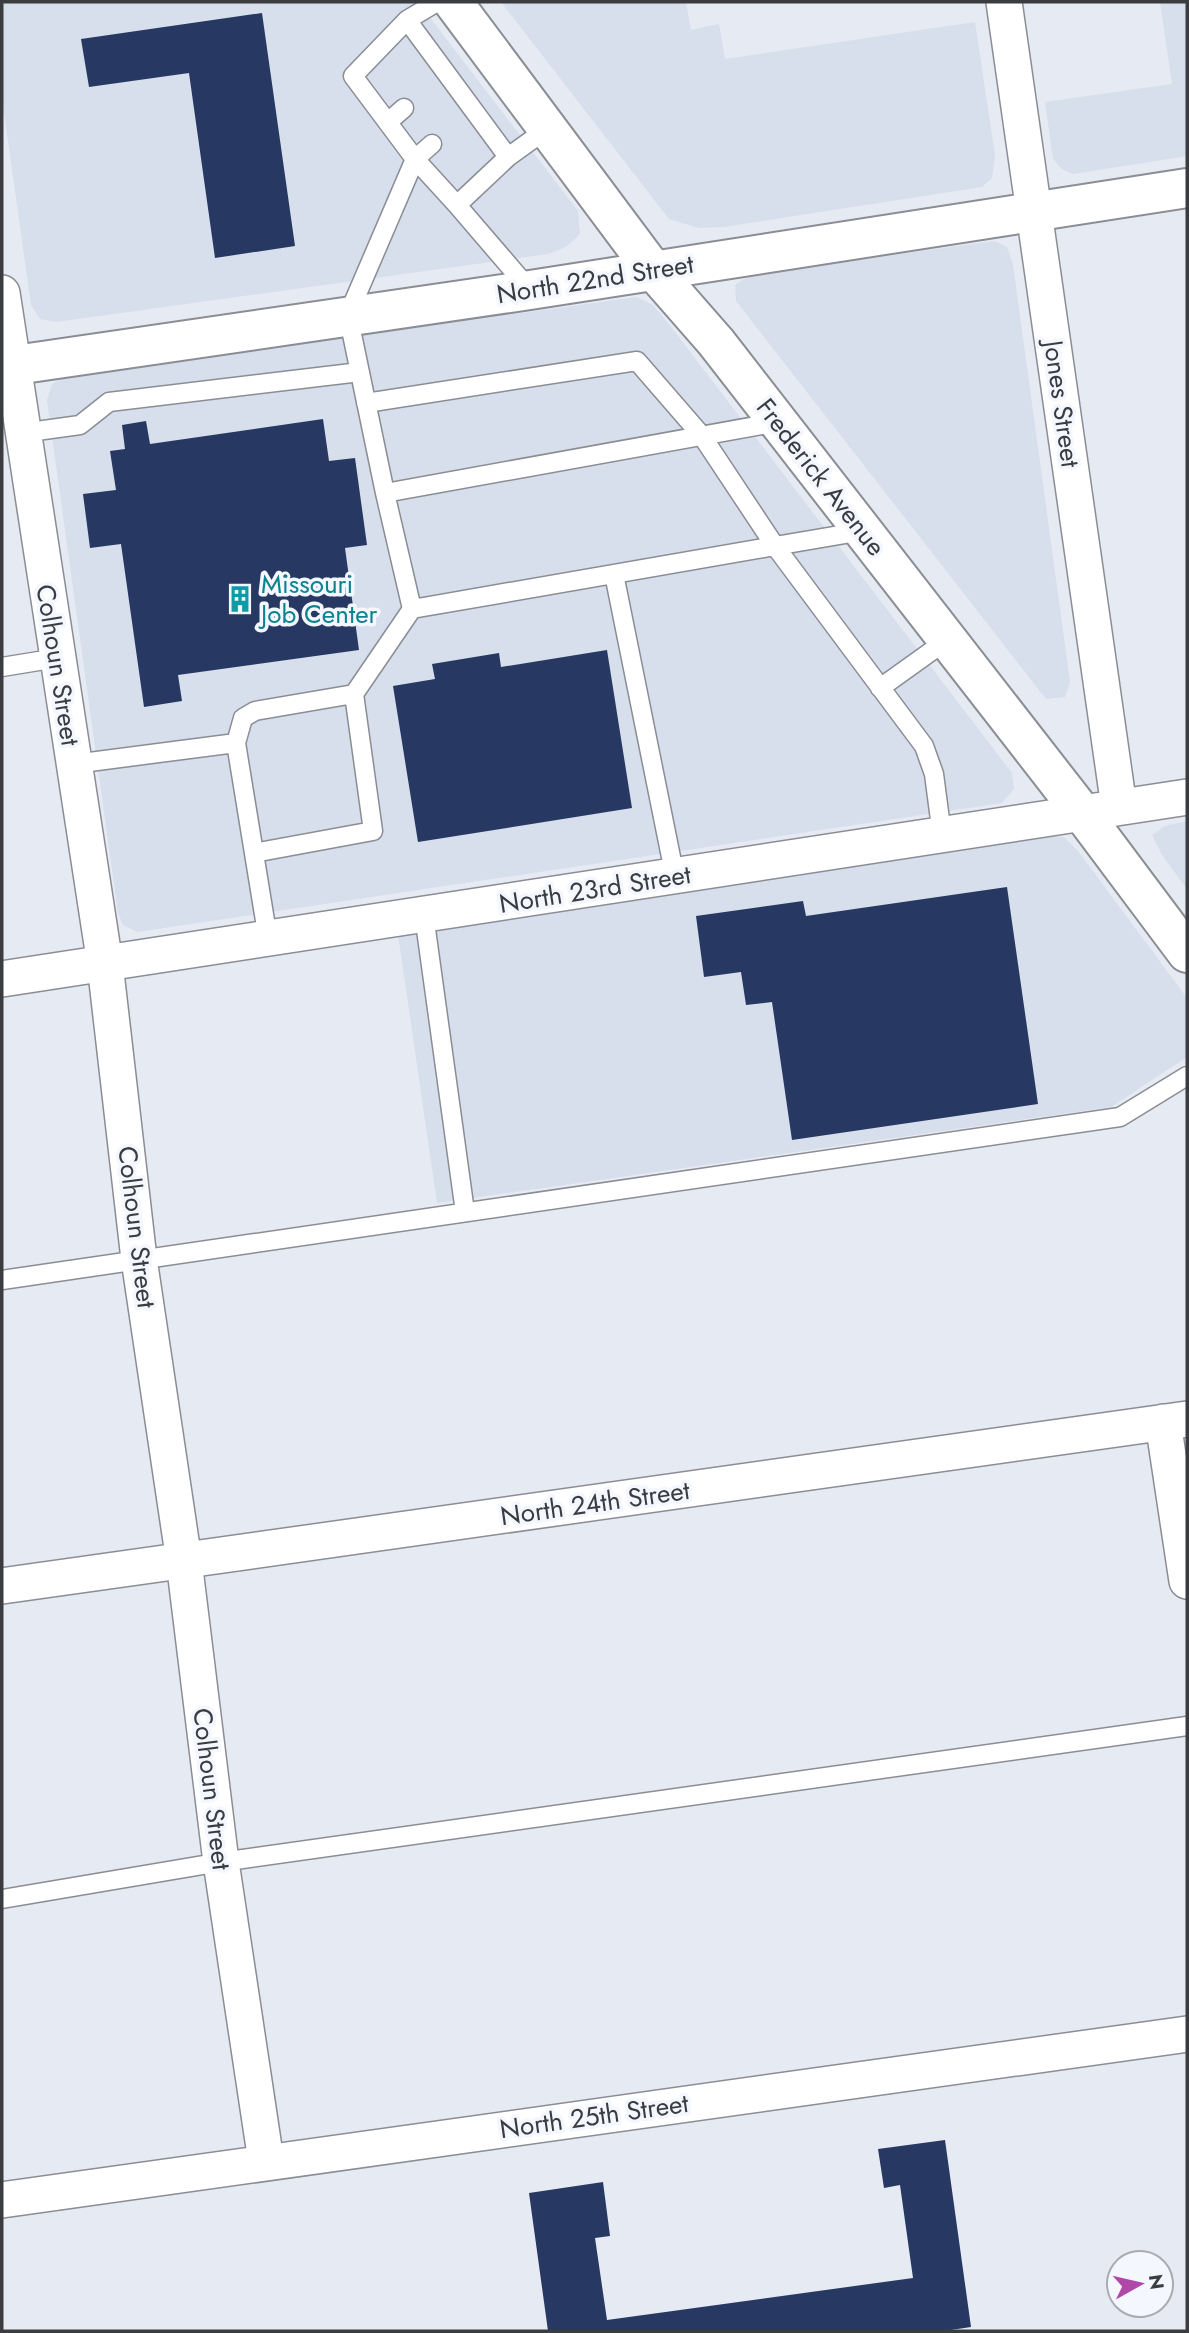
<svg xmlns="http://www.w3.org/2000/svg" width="1189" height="2333" font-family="Jost,sans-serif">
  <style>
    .built { fill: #d7deec }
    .building { fill: #273862 }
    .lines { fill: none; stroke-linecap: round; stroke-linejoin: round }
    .lane-casing { stroke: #8a8d94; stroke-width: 21 }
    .street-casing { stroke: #8a8d94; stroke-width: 38 }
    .secondary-casing { stroke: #8a8d94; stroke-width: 42 }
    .primary-casing { stroke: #8a8d94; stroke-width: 42 }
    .lane { stroke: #fff; stroke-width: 18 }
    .street { stroke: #fff; stroke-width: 35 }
    .secondary { stroke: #fff; stroke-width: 38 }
    .primary { stroke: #fff; stroke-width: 38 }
    .labels { text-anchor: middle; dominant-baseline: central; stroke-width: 7; stroke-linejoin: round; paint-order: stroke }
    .street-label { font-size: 26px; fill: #3b3c3f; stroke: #f4f7fe }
    .culture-label { font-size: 26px; fill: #0d838f; stroke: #f4f7fe; text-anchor: start }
  </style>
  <rect width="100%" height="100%" fill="#e6eaf2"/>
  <!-- built -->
  <path class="built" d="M2,2h416l160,209 2,23 -14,13 -18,7 -492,68 -16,-3 -9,-14 -29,-207z
    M501,2h185l5,28 28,-6 6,35 250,-37 20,134 -3,22 -10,9 -258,40 -25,1 -30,-9z
    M1160,2h27v154l-114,18 -11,-5 -9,-10 -8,-57 127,-18z
    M994,241l13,6 6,18 57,417 -5,15 -19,2 -310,-398 -1,-16 15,-10z
    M636,297l17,8 15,18 344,450 2,16 -12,14 -865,129 -14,-7 -5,-12 -71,-513 5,-16 14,-7z
    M1187,821v68l-25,-34 -10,-20 13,-9z
    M1045,835l19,2 14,14 109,147v59l-76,50 -674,96 -39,-269z"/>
  <!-- building -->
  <path class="building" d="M262,13l33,233 -80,12 -26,-185 -100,14 -8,-48z
    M323,419l6,42 26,-3 12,87 -22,3 14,102 -181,25 4,26 -38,6 -23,-163 -31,4 -7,-54 33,-4 -6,-39 15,-2 -3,-24 24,-4 4,23z
    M607,650l25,158 -214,34 -25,-156 42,-7 -3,-15 67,-11 2,14z
    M1007,887l31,217 -246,36 -20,-138 -26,3 -5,-33 -37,5 -8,-61 107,-15 3,15z
    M945,2140l26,187 -27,4h-396l-19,-138 74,-11 7,54 -15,2 12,82 306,-42 -13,-93 -16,3 -6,-39z"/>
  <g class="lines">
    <defs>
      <path id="lane" d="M437,2l-30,18 -54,56 62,83 42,46 51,-48 39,-28
        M407,20l101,137
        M388,122l16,-14
        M432,144l-17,15 -67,156 37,178 393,-71
        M457,205l73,85
        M366,403l271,-42 65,75 73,110 88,-15
        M22,433l58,-8 29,-23 251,-30
        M385,493l27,116 363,-63 149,200 10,28 8,61
        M614,574l61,303
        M2,667l55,-9
        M880,688l67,-48
        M354,694l58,-85
        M236,743l7,-25 12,-7 99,-17 19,137 -119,22
        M74,764l162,-21 32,196
        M424,915l41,297
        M2,1280l1118,-163 67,-41
        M2,1899l219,-37 966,-136"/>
      <path id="street" d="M1004,2l115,805
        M2,293l103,671 34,295 45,302 37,301 45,299
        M2,979l1185,-182
        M1163,1422l24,159
        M2,1586l1185,-167
        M2,2200l1185,-166"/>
      <path id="secondary" d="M2,367l528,-77 657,-102"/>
      <path id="primary" d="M453,2l200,268 63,72 367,472 104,139"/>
    </defs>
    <!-- lane casing -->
    <use href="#lane" class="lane-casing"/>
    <!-- street casing -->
    <use href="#street" class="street-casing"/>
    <!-- secondary casing -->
    <use href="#secondary" class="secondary-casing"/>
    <!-- primary casing -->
    <use href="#primary" class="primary-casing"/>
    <!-- lane -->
    <use href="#lane" class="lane"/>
    <!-- street -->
    <use href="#street" class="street"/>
    <!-- secondary -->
    <use href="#secondary" class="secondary"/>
    <!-- primary -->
    <use href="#primary" class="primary"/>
  </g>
  <!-- icons -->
  <defs>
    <symbol id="building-bare" viewBox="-9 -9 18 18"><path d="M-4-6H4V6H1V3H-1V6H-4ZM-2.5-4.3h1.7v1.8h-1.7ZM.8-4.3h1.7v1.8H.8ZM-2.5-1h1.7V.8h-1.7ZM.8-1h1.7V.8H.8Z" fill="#0f9aa8" stroke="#f4f7fe" stroke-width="2.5" paint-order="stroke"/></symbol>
  </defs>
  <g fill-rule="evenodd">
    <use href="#building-bare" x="221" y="580" width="38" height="38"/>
  </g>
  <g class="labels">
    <!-- street labels -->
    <g class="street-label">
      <text transform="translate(595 279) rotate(-9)">North 22nd Street</text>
      <text transform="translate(1062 404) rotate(82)">Jones Street</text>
      <text transform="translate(821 477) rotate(52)">Frederick Avenue</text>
      <text transform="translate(58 665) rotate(81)">Colhoun Street</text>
      <text transform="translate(595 889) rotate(-9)">North 23rd Street</text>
      <text transform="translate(137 1227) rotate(83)">Colhoun Street</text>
      <text transform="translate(595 1503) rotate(-8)">North 24th Street</text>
      <text transform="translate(212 1789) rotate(83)">Colhoun Street</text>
      <text transform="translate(594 2116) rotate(-8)">North 25th Street</text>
    </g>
    <!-- culture labels -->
    <g class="culture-label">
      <text x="261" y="584">Missouri<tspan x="261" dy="30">Job Center</tspan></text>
    </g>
  </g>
  <!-- border -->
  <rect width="1189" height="2333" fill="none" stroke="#3b3c3f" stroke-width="7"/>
  <!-- north arrow -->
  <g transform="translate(1140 2284) rotate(82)"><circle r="33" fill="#f4f7fe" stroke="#aaacb2" stroke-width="2"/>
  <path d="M0-5L12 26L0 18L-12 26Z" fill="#b048aa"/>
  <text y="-10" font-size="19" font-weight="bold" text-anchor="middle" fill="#3b3c3f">N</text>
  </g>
</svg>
